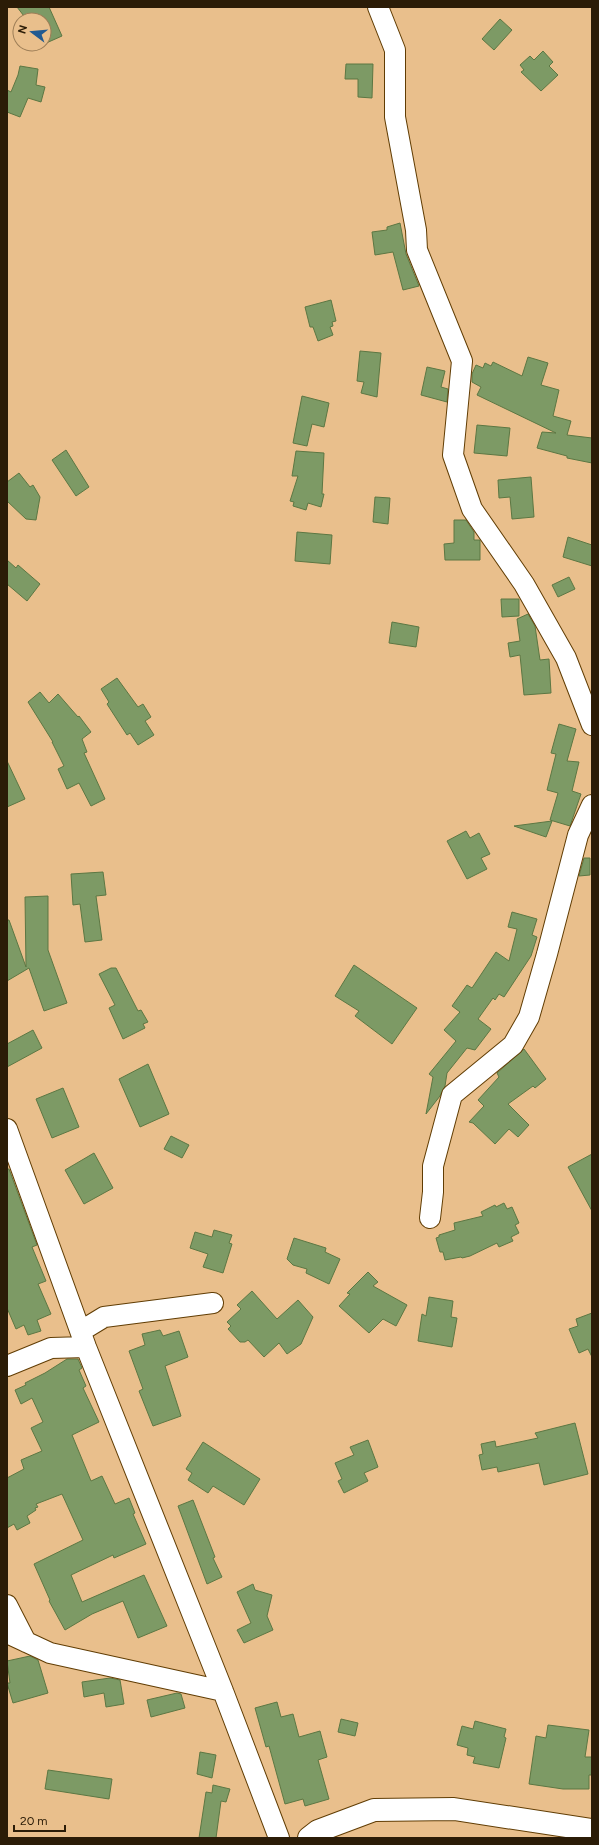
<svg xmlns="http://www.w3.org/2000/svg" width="599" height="1845" font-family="Figtree,sans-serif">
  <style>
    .building { fill: #7d9a65; stroke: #5c7743 }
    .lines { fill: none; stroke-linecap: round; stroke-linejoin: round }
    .minor-casing { stroke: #613d04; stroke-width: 22 }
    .major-casing { stroke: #613d04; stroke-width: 24 }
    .minor { stroke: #fff; stroke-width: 20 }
    .major { stroke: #fff; stroke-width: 22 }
  </style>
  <rect width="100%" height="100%" fill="#e9bf8c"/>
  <!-- building -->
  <path class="building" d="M17,7h32l13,29 -18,8v-24h-17z
    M500,19l12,11 -18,20 -12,-11z
    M543,51l10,11 -4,4 9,9 -17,16 -20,-19 3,-2 -4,-5 10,-9 4,4z
    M346,64h27l-1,34 -14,-1v-18h-13z
    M20,66l18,3 -2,16 9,2 -4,15 -13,-4 -8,19 -13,-5v-22l4,2 7,-17z
    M400,223l6,31 13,32 -16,4 -10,-38 -18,3 -3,-23 15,-2v-3z
    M331,300l5,21 -4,1 1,4 -3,1 3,8 -15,6 -5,-14h-3l-5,-20z
    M360,351l21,2 -4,44 -16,-4 3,-11 -7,-1z
    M528,357l20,6 -7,22 18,5 -6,26 18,5 -4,14 25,3v25l-25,-5v-2l-30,-8 5,-16 14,1 -79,-38 4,-8 -9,-5v-8l4,-9 7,3 2,-5 6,3 2,-4 29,14z
    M427,367l18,4 -4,16 7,2 -1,13 -26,-7z
    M302,396l27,7 -5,24 -12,-3 -5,22 -14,-3z
    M477,425l33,3 -3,28 -33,-3z
    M66,450l23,37 -13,9 -24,-36z
    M296,451l28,2 -2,41h2l-3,13 -13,-4 -2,7 -13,-4 1,-4 -4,-1 8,-25h-6z
    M19,473l11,14 3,-2 7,12 -4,23 -10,-1 -19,-18v-19z
    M531,477l3,40 -22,2 -2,-22 -11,1 -1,-18z
    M375,497l15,1 -2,26 -15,-2z
    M454,520h12l8,12v8h6v20h-35l-1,-16 10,-1z
    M297,532l35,3 -2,29 -35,-3z
    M568,537l24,8v21l-29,-9z
    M7,560l9,8 2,-3 22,19 -13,17 -20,-17z
    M569,577l6,12 -17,8 -6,-12z
    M501,599h18v17l-17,1z
    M528,614l7,12 5,34 9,-1 2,34 -27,2 -4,-40 -10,2 -2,-14 12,-2 -3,-22z
    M392,622l27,5 -3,20 -27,-4z
    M117,678l21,29 5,-3 8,13 -6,4 9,14 -16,10 -8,-12 -3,2 -20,-31 2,-2 -8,-13z
    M40,692l9,11 9,-9 20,23 1,-1 12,16 -9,7 5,13 -3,1 21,46 -14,7 -12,-23 -12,6 -9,-20 6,-3 -12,-24h1l-25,-40z
    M559,724l17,5 -9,32 12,1 -7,29 9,3 -11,32 -20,-6 8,-27 -11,-3 9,-36 -5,-1z
    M7,761l18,38 -18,8z
    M552,821l-6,16 -32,-11z
    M466,831l4,7 9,-5 11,21 -9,4 6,11 -20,10 -20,-38z
    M584,858h6v17l-11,1z
    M103,872l3,23 -10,1 6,44 -17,2 -5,-38 -7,1 -2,-31z
    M48,896v54l19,53 -23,8 -15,-43 -22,13v-61h2l17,47 -1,-70z
    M512,912l25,7 -5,16 5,2 -6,19 -27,41 -5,-3 -4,6 -2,-2 -15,21 13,10 -16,21 -8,-2 -20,25 -2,13 -5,10 -14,18 7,-37 -4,-3 27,-33 -12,-11 16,-18 -8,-6 15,-21 5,3 24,-36 13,9 8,-32 -9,-2z
    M354,965l63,43 -25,36 -37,-28 4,-5 -24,-15z
    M111,968h5l22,43 3,-1 7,12 -5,2 2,4 -22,11 -14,-31 6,-3 -16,-31z
    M33,1030l9,18 -35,19v-23z
    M524,1049l22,30 -11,9 -2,-2 -25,18 21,21 -11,12 -9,-8 -14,15 -22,-21 -4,-1 15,-16 -6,-6 21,-23 -2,-4z
    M148,1064l21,50 -29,13 -21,-48z
    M63,1088l16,39 -27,11 -16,-39z
    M171,1136l18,9 -7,13 -18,-9z
    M94,1153l19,35 -29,16 -19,-34z
    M592,1154v57l-24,-44z
    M7,1169h2l28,76 -5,2 14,34 -8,3 13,30 -14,6 4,11 -13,4 -4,-10 -8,4 -9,-21z
    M504,1203l3,6 5,-2 7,16 -4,2 4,8 -8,4 2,4 -14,6 -2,-4 -27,13 -8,2 -1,-1 -16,3 -2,-8h-3l-4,-14 3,-1v-2l16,-5 -1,-7 29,-7 -2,-4 14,-7 1,2z
    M214,1230l18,5 -3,8 3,1 -9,29 -20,-6 5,-13 -18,-6 5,-16 17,5z
    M294,1238l32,10 -1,4 15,7 -11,25 -23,-11 1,-4 -14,-4 -6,-6z
    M368,1272l10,10 -5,4 34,19 -11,21 -13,-7 -14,14 -30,-27 11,-12 -3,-1z
    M252,1291l25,28 21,-19 15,17 -12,27 -14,10 -8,-11 -15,14 -16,-17 -3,2h-5l-12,-13 3,-3 -4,-4 14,-13 -4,-4z
    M429,1297l24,4 -2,16 6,1 -5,29 -34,-6 4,-27 4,2z
    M592,1313v44l-4,-8 -9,4 -10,-24 9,-3 -2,-7z
    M160,1330l3,6 16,-5 9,26 -23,9 16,50 -28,10 -14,-35 4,-2 -14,-38 16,-6 -3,-11z
    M67,1359h11l4,9 -3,2 7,16 -3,2 16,34 -27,13 19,46 11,-5 13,28 14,-6 6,15 -2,1 13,30 -32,14 -1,-3 -42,20 11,27 62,-27 23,51 -29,12 -15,-37 -31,13 -27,16 -16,-29 1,-1 -16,-36 49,-24 -21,-46 -26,10 2,3 -3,1 1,2 -9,6 3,7 -13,7 -3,-6 -7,4v-50l17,-9 -3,-9 21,-9 -11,-23 12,-6 -11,-24 -11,6 -6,-14 11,-5 -1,-2 20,-10z
    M575,1423l13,51 -44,11 -5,-22 -41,9 -1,-5 -15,3 -3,-15 4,-1 -2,-10 14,-3 1,6 42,-9 -3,-5z
    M368,1440l10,27 -14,6 4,8 -24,12 -6,-12 4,-2 -7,-16 19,-8 -4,-8z
    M203,1442l57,37 -16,26 -31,-19 -5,7 -20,-13 4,-7 -6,-4z
    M193,1500l22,57 -2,1 9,19 -15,7 -29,-78z
    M253,1584l2,6 17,5 -5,21 6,14 -29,13 -7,-13 14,-7 -14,-31z
    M30,1656l8,4 10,33 -35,10 -6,-20h3l-3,-22z
    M110,1678l10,2 4,24 -18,3 -2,-14 -20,4 -2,-15z
    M177,1693l4,1 4,14 -34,9 -4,-17z
    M277,1702l4,15 12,-3 6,23 21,-6 7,26 -9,3 11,39 -24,7 -2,-7 -18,5 -16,-58 -3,1 -11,-39z
    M341,1719l17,4 -3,13 -17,-4z
    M475,1721l31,8 -2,8 2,1 -7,30 -26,-5 2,-6 -8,-2 1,-7 -11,-3 5,-19 11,3z
    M548,1725l41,5 -4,27h7v18h-3v14h-26l-34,-5 7,-48 10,2z
    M200,1752l16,3 -4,23 -15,-4z
    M48,1770l64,9 -3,20 -64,-10z
    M213,1785l17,4 -4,13 -5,-1 -5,37h-17l7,-46 6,1z"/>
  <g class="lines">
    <defs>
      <path id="minor" d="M378,7l17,43v67l21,113 1,20 45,111 -9,94 19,54 52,75 42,74 26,67
        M7,1129l79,218 137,344 56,147
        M430,1218l3,-26v-26l19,-71 61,-50 16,-28 18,-63 31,-119 14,-30
        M81,1331l23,-14 109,-14
        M7,1366l44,-18 35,-1
        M7,1605l19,37
        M7,1633l43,20 173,38"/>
      <path id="major" d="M309,1838l9,-7 56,-21 80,-1 138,21"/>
    </defs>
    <!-- minor casing -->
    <use href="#minor" class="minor-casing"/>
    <!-- major casing -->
    <use href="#major" class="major-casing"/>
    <!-- minor -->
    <use href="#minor" class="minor"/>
    <!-- major -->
    <use href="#major" class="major"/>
  </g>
  <!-- border -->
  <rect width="599" height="1845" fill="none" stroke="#2b1c07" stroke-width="16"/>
  <!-- north arrow -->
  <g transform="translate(32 32) rotate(286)"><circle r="19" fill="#e9bf8c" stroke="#9d7e57"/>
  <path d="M0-3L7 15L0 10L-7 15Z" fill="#215a91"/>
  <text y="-6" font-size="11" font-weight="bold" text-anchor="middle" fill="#2b1c07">N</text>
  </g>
  <!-- scale -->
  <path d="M14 1825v6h51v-6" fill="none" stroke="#2b1c07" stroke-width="2"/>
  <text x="20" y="1825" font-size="12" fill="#2b1c07" stroke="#e9bf8c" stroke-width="3" paint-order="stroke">20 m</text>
</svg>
